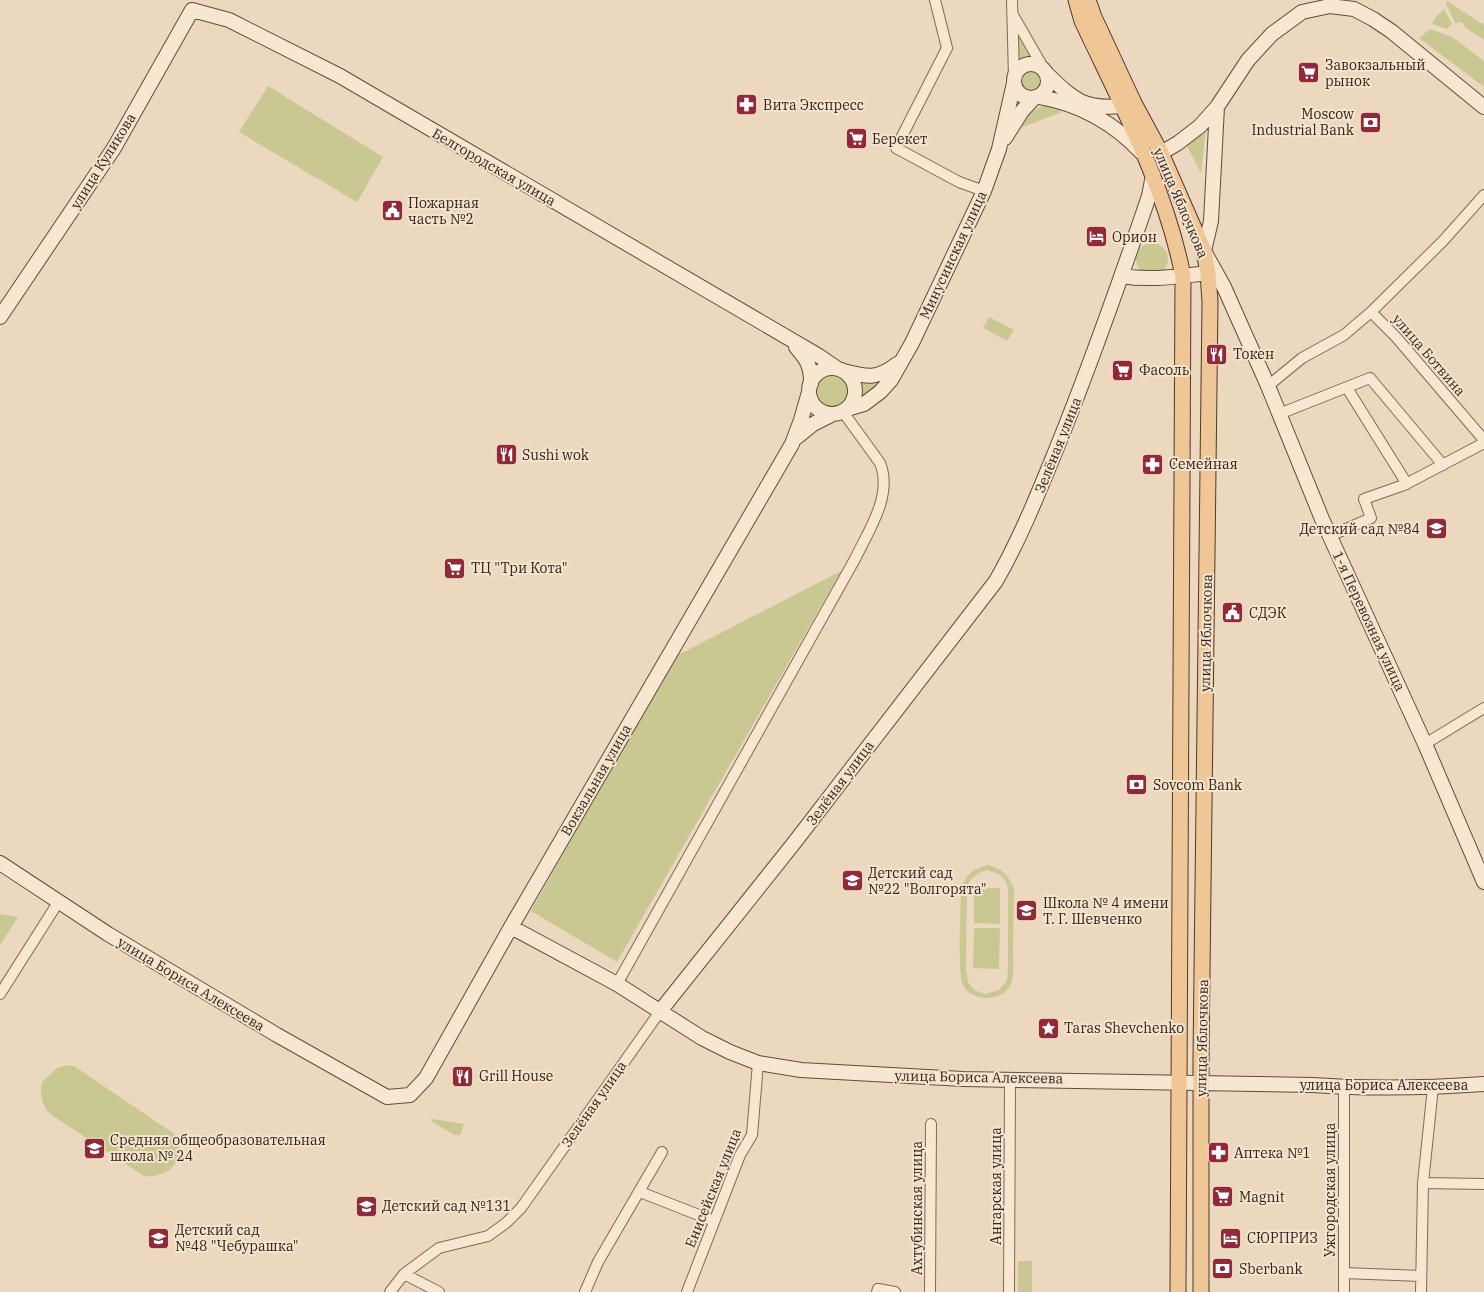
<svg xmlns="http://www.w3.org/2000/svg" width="1484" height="1292" font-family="'IBM Plex Serif',serif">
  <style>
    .green { fill: #c9c893; fill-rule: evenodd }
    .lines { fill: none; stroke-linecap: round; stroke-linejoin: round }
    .street-casing { stroke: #836857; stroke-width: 12 }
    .secondary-casing { stroke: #654a3b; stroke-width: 16 }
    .primary-casing { stroke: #51382c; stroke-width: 17 }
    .street { stroke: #f7e6d0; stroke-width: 10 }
    .secondary { stroke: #f7e6d0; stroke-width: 14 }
    .primary { stroke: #efc696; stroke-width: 15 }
    .labels { text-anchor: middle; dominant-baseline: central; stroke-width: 4; stroke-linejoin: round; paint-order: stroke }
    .poi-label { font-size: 14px; fill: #33241c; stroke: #f4e3cd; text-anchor: start }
    .street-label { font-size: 14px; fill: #33241c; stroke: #f4e3cd }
  </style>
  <rect width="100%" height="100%" fill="#ecd8be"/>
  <!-- green -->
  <path class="green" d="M1447,1l37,24v15l-18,-12 -4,-6 -7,1 -9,-19z
    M1444,9l8,15 -5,5 -15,-5 4,-7z
    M1430,29l22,8 32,24v26l-65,-49z
    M1019,34l17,27 -12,1 -6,5z
    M1021 81a11 11 0 1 1 22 0a11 11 0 1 1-22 0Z
    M268,86l115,71 -26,45 -118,-70z
    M1046,105c6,0 12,1 15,7l-40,16c5,-12 12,-19 25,-23z
    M1206,128l-5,45 -15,-29z
    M1136 259a16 16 0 1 1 32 0a16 16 0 1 1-32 0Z
    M989,317l25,13 -7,11 -24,-13z
    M892,374l-33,27 2,-12 -4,-12z
    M817 391a16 16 0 1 1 32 0a16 16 0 1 1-32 0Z
    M841,571l-224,391 -86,-51 143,-254z
    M988,865c15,5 20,9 26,24 0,20 -1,41 -1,61 0,10 1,21 -1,31 -5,21 -40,23 -49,4 -6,-13 -2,-79 -2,-97 6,-15 12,-19 27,-23zM987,870c12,3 18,6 21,19v80l-1,11 -8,10 -14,4 -11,-4 -6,-8 -2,-13 1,-80c3,-12 10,-16 20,-19z
    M974,888h26v36l-26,-1z
    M0,914l18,3 -18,28z
    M974,928h26l-1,41 -26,-1z
    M68,1065l6,1 99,67c18,23 -4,46 -29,43l-94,-62c-9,-10 -10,-20 -8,-32l15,-14z
    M431,1119h1l32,5 -4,11h-5l-23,-13z
    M1018,1261h14v31h-14z"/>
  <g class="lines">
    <defs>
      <path id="street" d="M935,0l12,48 -51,100 63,34 25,9
        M1012,0l2,78
        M1013,15l31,54
        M1371,312l25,25 88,103
        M1268,386l34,-28 42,-23 27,-23 72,-71 41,-46
        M1347,388l60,96
        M1279,414l91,-36 73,87
        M1330,536l41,-18 -7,-19 40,-14 80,-42
        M1425,744l59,-36
        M617,984l238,-425c14,-29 38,-64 25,-96l-37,-51
        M0,994l59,-93
        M1344,1087v205
        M1423,1183l10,-96
        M640,1192l74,29
        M1344,1273l77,3
        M404,1274l35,18
        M390,1292l14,-18 35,-26 49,-12 18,-13 15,-15 140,-198
        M585,1292l13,-30 64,-110
        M687,1292l53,-137 12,-20 6,-72
        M877,1292l1,-3 17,3
        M930,1292l1,-168
        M1009,1292l1,-212
        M1421,1292l2,-109 61,1"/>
      <path id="secondary" d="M1014 81a17 17 0 1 1 34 0a17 17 0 1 1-34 0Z
        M1046,73c27,26 37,37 76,33
        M1040,97c40,7 74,26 102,56
        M1217,107l-6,114 -7,30 20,36 44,99 54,133 103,225 59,138
        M1005,138l17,-27 12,-13
        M1161,153l17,-10 22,-17 17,-19 31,-47 24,-26 30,-22 28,-6 24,3 19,10 18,12 93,76
        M1122,276c29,5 57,0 86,-3
        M0,317l114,-169 78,-138 37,10 111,56 479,280 19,13
        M796,347c12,14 15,19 15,37
        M809 391a23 23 0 1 1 46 0a23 23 0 1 1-46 0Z
        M843,371c24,6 33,9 54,-7
        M847,409l17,-5 16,-12 11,-12 21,-37 72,-152 15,-42 15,-66
        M797,437l16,-13 20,-10
        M0,863l108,71 169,101 110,62 23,-2 16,-17 85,-151 281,-483 9,-24 8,-28
        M511,927l106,57 85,54 28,14 28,11 43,7 162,9 349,6c57,4 115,3 172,-1
        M661,1010l133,-167 202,-262c24,-42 42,-87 60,-131 34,-84 64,-169 93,-254l4,-21"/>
      <path id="primary" d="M1076,0l6,21c39,83 83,164 101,255l-5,1016
        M1088,0l6,17 40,86 27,50 43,98 4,22 2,29 -9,755v235"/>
    </defs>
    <!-- street casing -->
    <use href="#street" class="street-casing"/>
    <!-- secondary casing -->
    <use href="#secondary" class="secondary-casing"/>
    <!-- primary casing -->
    <use href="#primary" class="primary-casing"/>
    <!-- street -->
    <use href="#street" class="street"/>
    <!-- secondary -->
    <use href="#secondary" class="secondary"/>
    <!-- primary -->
    <use href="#primary" class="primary"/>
  </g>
  <!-- icons -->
  <defs>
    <symbol id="supermarket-square" viewBox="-11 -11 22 22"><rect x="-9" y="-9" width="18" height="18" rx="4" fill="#902a39" stroke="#f4e3cd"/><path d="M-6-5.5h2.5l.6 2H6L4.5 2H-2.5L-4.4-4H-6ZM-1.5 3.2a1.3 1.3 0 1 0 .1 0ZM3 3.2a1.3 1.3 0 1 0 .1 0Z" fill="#fff"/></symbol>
    <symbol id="pharmacy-square" viewBox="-11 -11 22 22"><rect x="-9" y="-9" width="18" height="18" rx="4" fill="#902a39" stroke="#f4e3cd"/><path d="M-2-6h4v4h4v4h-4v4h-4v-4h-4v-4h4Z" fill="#fff"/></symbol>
    <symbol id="bank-square" viewBox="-11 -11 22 22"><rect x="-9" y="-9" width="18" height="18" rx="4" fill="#902a39" stroke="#f4e3cd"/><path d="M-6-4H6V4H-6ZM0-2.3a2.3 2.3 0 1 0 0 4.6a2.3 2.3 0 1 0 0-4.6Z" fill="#fff"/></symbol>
    <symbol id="civic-square" viewBox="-11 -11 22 22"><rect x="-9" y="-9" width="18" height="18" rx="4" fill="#902a39" stroke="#f4e3cd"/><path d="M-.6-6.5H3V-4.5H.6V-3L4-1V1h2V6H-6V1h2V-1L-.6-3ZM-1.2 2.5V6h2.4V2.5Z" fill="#fff"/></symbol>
    <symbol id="hotel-square" viewBox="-11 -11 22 22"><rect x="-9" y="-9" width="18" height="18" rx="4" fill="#902a39" stroke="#f4e3cd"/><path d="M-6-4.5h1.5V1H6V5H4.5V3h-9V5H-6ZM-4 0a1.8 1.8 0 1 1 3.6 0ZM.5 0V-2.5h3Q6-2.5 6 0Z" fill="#fff"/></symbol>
    <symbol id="restaurant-square" viewBox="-11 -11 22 22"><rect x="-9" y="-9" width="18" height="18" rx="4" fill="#902a39" stroke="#f4e3cd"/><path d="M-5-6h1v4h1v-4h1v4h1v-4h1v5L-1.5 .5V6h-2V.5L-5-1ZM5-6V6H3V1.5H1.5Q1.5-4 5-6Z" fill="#fff"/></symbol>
    <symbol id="school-square" viewBox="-11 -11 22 22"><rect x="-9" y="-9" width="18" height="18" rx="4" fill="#902a39" stroke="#f4e3cd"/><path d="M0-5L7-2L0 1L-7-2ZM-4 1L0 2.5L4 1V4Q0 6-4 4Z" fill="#fff"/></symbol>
    <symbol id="sight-square" viewBox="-11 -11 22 22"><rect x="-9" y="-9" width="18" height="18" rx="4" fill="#902a39" stroke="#f4e3cd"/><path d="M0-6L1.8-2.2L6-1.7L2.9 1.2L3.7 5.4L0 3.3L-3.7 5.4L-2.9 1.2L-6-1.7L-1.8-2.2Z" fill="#fff"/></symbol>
  </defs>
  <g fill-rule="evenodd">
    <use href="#supermarket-square" x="1296" y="60" width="25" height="25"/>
    <use href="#pharmacy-square" x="734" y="92" width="25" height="25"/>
    <use href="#bank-square" x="1358" y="110" width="25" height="25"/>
    <use href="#supermarket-square" x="844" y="126" width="25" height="25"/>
    <use href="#civic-square" x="380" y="198" width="25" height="25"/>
    <use href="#hotel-square" x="1084" y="224" width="25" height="25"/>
    <use href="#restaurant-square" x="1204" y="342" width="25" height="25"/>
    <use href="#supermarket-square" x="1110" y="358" width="25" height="25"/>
    <use href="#restaurant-square" x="494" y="442" width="25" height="25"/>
    <use href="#pharmacy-square" x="1140" y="452" width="25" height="25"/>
    <use href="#school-square" x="1424" y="516" width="25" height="25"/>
    <use href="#supermarket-square" x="442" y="556" width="25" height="25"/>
    <use href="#civic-square" x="1220" y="600" width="25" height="25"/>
    <use href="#bank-square" x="1124" y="772" width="25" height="25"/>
    <use href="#school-square" x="840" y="868" width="25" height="25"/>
    <use href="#school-square" x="1014" y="898" width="25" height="25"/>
    <use href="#sight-square" x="1036" y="1016" width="25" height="25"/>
    <use href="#restaurant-square" x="450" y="1064" width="25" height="25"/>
    <use href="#school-square" x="82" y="1136" width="25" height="25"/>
    <use href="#pharmacy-square" x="1206" y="1140" width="25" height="25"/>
    <use href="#supermarket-square" x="1210" y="1184" width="25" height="25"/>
    <use href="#school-square" x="354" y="1194" width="25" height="25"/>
    <use href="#school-square" x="146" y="1226" width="25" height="25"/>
    <use href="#hotel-square" x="1218" y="1226" width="25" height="25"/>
    <use href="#bank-square" x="1210" y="1256" width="25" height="25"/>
  </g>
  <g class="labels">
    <!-- poi labels -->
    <g class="poi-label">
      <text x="1325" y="65">Завокзальный<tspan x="1325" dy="16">рынок</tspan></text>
      <text x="763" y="105">Вита Экспресс</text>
      <text x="1354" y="114" text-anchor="end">Moscow<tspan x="1354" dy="16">Industrial Bank</tspan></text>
      <text x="872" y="139">Берекет</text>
      <text x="408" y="203">Пожарная<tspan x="408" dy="16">часть №2</tspan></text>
      <text x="1112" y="237">Орион</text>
      <text x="1233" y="354">Токен</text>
      <text x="1139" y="370">Фасоль</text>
      <text x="522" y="455">Sushi wok</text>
      <text x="1169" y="464">Семейная</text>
      <text x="1420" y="529" text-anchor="end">Детский сад №84</text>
      <text x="471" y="568">ТЦ "Три Кота"</text>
      <text x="1249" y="613">СДЭК</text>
      <text x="1153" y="785">Sovcom Bank</text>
      <text x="868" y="873">Детский сад<tspan x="868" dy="16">№22 "Волгорята"</tspan></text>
      <text x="1043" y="903">Школа № 4 имени<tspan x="1043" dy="16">Т. Г. Шевченко</tspan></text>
      <text x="1064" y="1028">Taras Shevchenko</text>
      <text x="479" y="1076">Grill House</text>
      <text x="110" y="1140">Средняя общеобразовательная<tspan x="110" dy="16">школа № 24</tspan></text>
      <text x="1234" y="1153">Аптека №1</text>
      <text x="1239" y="1197">Magnit</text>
      <text x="382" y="1206">Детский сад №131</text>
      <text x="175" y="1230">Детский сад<tspan x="175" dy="16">№48 "Чебурашка"</tspan></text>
      <text x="1247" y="1238">СЮРПРИЗ</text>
      <text x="1239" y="1269">Sberbank</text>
    </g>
    <!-- street labels -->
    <g class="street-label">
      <text transform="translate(103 161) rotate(-58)">улица Куликова</text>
      <text transform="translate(494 167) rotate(30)">Белгородская улица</text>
      <text transform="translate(1181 203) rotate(67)">улица Яблочкова</text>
      <text transform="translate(953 255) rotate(-65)">Минусинская улица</text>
      <text transform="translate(1429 355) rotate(49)">улица Ботвина</text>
      <text transform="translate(1058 445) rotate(-68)">Зелёная улица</text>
      <text transform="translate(1369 621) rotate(65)">1-я Перевозная улица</text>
      <text transform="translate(1206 633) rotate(-89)">улица Яблочкова</text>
      <text transform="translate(596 780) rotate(-60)">Вокзальная улица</text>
      <text transform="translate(840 783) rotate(-53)">Зелёная улица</text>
      <text transform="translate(191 984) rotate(31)">улица Бориса Алексеева</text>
      <text transform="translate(1202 1038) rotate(-89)">улица Яблочкова</text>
      <text transform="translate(979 1077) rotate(1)">улица Бориса Алексеева</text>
      <text x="1384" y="1085">улица Бориса Алексеева</text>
      <text transform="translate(594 1104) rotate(-55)">Зелёная улица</text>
      <text transform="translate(996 1186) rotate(-90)">Ангарская улица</text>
      <text transform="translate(713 1188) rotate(-68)">Енисейская улица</text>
      <text transform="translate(1330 1190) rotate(-90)">Ужгородская улица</text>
      <text transform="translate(917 1208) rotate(-90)">Ахтубинская улица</text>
    </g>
  </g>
</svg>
